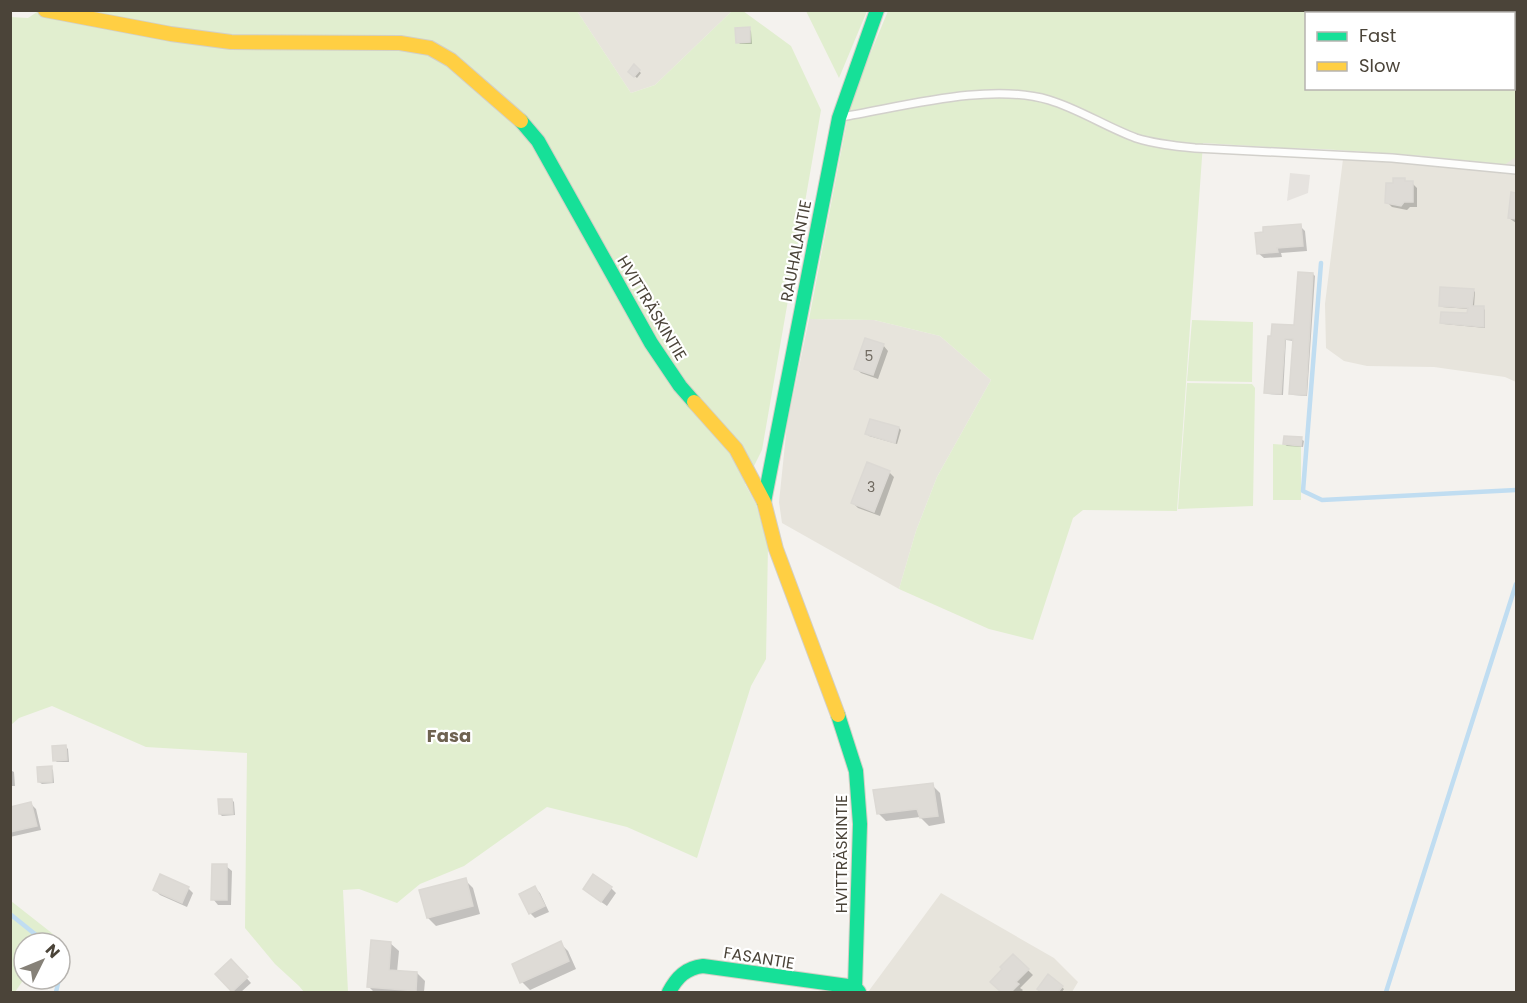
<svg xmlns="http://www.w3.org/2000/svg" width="1527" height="1003" font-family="Poppins,sans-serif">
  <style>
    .residential { fill: #e7e4dc }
    .green { fill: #e1eecf; fill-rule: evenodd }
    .parking { fill: #e6e3df }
    .shadow { fill: #0003 }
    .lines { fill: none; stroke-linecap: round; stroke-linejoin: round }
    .stream { stroke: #c0ddf1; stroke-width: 4.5 }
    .building { fill: #dedbd6; stroke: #dcd9d4; stroke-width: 1.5 }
    .lane-casing { stroke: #d2d0cb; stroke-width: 10 }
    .fast-casing { stroke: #d3cfc5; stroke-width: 16 }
    .slow-casing { stroke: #d3cfc5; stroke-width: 16 }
    .lane { stroke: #fdfdfc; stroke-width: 7 }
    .fast { stroke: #16e098; stroke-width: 14 }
    .slow { stroke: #ffcf43; stroke-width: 14 }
    .labels { text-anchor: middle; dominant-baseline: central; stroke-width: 4.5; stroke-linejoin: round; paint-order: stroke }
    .number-label { font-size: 14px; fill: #706a61 }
    .street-label { font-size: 16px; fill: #4b4439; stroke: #fff }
    .neighbourhood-label { font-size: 18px; font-weight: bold; fill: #6e6250; stroke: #fff }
  </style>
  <rect width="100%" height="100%" fill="#f4f2ee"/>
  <!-- residential -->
  <path class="residential" d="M577,11h155l-77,74 -24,8z
    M1344,151l80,5 55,6 37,-5v225l-11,-5 -71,-10 -67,-1 -23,-5 -18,-13 -1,-44z
    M809,319l65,1 66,16 51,44 -54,97 -21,54 -17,58 -117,-66 -3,-21 8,-77z
    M941,893l113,65 24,24 -6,10h-204z"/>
  <!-- green -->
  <path class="green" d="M40,10l537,1 54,82 24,-8 77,-74h11l48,35 30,64 -59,340 -17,34 11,20 12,41 -2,114 -15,27 -54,172 -70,-31 -80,-20 -83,59 -44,18 -23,19 -38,-14 -16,1 5,102h-44l-5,-6 -24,-22 -30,-36 2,-175 -101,-6 -94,-41 -33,12 -8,7 -1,-708 18,1z
    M806,11h61l-28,67z
    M888,11h628v146l-12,8 -80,-9 -102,-7 -40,-1 -79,-5 -26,368 -94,-1 -10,8 -40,122 -44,-11 -90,-40 17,-58 21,-54 54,-97 -51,-44 -66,-16 -65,-1 42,-219zM1306,14h208v74h-208z
    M1192,320l61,2 -1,60 -65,-1z
    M1187,383l65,1 3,4 -2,118 -75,3z
    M1273,444l28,2v54h-28z
    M11,901l42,33 -6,9h-23v36l-9,13h-4z"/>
  <!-- parking -->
  <path class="parking" d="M1290,173l20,2 -2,18 -21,8z"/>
  <!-- shadow -->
  <path class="shadow" d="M749,29l2,2 1,13h-12l-2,-2z
    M634,66l7,7 -4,5 -7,-6z
    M1404,180l3,3h5l5,5v19h-7l-3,3 -15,-3 -5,-5 7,-18z
    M1512,194h4v29l-7,-5z
    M1300,226l5,5 2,20 -26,2 1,4 -18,1 -6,-5z
    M1313,274l2,2 -8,120 -14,-1 -2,-2 3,-52 -8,-1 -3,55 -15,-1 -3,-2 4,-54 27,-11z
    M1473,290l2,2 -1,15 9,1 2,2v18l-41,-4 -2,-2 27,-7v-6l-27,-2 -2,-2z
    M883,345l5,6 -10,28 -17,-6 -5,-5z
    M871,420l28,8 2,2 -4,14 -28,-8 -2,-2z
    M1301,439l3,2 -1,6 -16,-1 -3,-2z
    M889,472l5,5 -14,39 -22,-8 -5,-5z
    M66,747l2,2 1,13h-12l-3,-2z
    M51,768l2,2 1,13 -12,1 -3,-2z
    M10,770l4,2 1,14h-5z
    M932,785l8,8 5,30 -16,3 -9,-9 -34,4 -8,-8z
    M232,800l2,2 1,13 -13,1 -2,-2z
    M31,804l5,5 5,21 -31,7v-28z
    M226,866l6,5 -1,34h-13l-5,-6z
    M465,880l8,8 7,26 -44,12 -8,-8z
    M188,888l5,5 -6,14 -27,-12 -5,-5z
    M535,888l5,5 9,19 -14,6 -5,-5z
    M611,888l5,5 -9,13 -17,-12z
    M390,943l9,8 -2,21 20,1 8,8 -1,11h-50l-5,-5z
    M560,943l8,8 8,18 -46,21 -8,-8z
    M1013,956l20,19 -13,13 3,2 -2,2h-19l-10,-10z
    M231,961l20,22 -10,9h-7l-17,-18z
    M1048,976l16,13 -2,3h-19l-4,-3z"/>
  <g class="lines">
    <!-- stream -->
    <path class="stream" d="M1321,263l-18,228 19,9 194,-10
      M10,914l36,29
      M56,992l3,-13
      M1386,992l130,-408"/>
  </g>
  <!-- building -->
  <path class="building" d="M750,27v15l-14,1 -1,-15z
    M634,64l6,6 -6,7 -6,-5z
    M1393,178h12v3h8v21h-9l-3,4 -16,-3 1,-20h7z
    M1511,192l5,1v26l-8,-1z
    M1301,224l2,22 -26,2 1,4 -21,2 -2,-21 8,-1v-5z
    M1298,272l15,1 -7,122 -17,-1 4,-55h-8l-4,55 -17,-1 4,-57h3l1,-12 22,1z
    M1440,287l34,2 -2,17h12v21l-44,-4 1,-11 26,1 1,-5 -29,-2z
    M865,338l19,6 -11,31 -19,-6z
    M870,419l29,8 -4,16 -30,-9z
    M1284,436l18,1 -1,9 -18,-2z
    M867,462l23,9 -16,41 -23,-9z
    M66,745l1,15 -14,1 -1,-15z
    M52,766v16h-14l-1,-15z
    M933,783l5,33 -18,2 -3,-9 -40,5 -4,-24z
    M218,799h14l1,15h-14z
    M31,802l6,24 -27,6v-25z
    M212,864h15v36h-16z
    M160,874l29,13 -7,16 -29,-13z
    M593,874l19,13 -11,15 -18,-13z
    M466,878l7,28 -46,12 -8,-28z
    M535,886l10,20 -16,8 -10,-20z
    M371,940l20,2 -2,28 28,2 -1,19 -49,-4z
    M561,941l8,20 -49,22 -8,-19z
    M1013,954l16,15 -13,13 3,2 -8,8h-10l-11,-10 12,-13 -2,-2z
    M231,959l17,18 -16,15 -17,-18z
    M1048,974l15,12 -5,6h-17l-4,-3z"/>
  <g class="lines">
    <defs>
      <path id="lane" d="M841,117c61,-10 148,-35 208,-17 30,9 57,27 87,38 19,6 39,8 59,10l197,10 124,12"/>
      <path id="fast" d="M521,121l17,20 113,202 29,43 14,16
        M764,502l75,-384 38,-108
        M838,715l18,56 4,53 -5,163 4,5
        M669,992c8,-15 17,-24 34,-26l152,21"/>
      <path id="slow" d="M45,10l126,24 60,8 169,1 30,5 21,12 70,61
        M694,402l42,47 28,53 12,47 62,166"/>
    </defs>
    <!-- lane casing -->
    <use href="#lane" class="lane-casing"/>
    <!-- fast casing -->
    <use href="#fast" class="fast-casing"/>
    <!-- slow casing -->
    <use href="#slow" class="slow-casing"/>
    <!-- lane -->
    <use href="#lane" class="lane"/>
    <!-- fast -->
    <use href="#fast" class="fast"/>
    <!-- slow -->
    <use href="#slow" class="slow"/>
  </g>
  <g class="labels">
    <!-- number labels -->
    <g class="number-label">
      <text x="869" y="356">5</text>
      <text x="871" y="487">3</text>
    </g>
    <!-- street labels -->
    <g class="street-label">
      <text transform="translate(796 251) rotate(-79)">RAUHALANTIE</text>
      <text transform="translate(652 308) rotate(59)">HVITTRÄSKINTIE</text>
      <text transform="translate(841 854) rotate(-90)">HVITTRÄSKINTIE</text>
      <text transform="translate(759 958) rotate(9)">FASANTIE</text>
    </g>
    <!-- neighbourhood labels -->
    <g class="neighbourhood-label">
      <text x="449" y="735">Fasa</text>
    </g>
  </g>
  <!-- border -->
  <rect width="1527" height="1003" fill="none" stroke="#4b4439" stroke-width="24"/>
  <!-- legend -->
  <rect x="1305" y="12" width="210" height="78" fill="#ffffff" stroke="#b7b4b0" stroke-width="1.5"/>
  <rect x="1317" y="32" width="30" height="9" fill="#16e098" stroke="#b7b4b0" stroke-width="1.5"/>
  <text x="1359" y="42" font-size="18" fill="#4b4439">Fast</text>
  <rect x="1317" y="62" width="30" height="9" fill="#ffcf43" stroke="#b7b4b0" stroke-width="1.5"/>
  <text x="1359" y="72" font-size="18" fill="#4b4439">Slow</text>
  <!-- north arrow -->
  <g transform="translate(42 961) rotate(47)"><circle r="28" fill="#ffffff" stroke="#b7b4b0" stroke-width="1.5"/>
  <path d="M0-4.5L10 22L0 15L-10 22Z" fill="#868178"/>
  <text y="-9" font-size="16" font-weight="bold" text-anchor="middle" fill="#4b4439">N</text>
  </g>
</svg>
